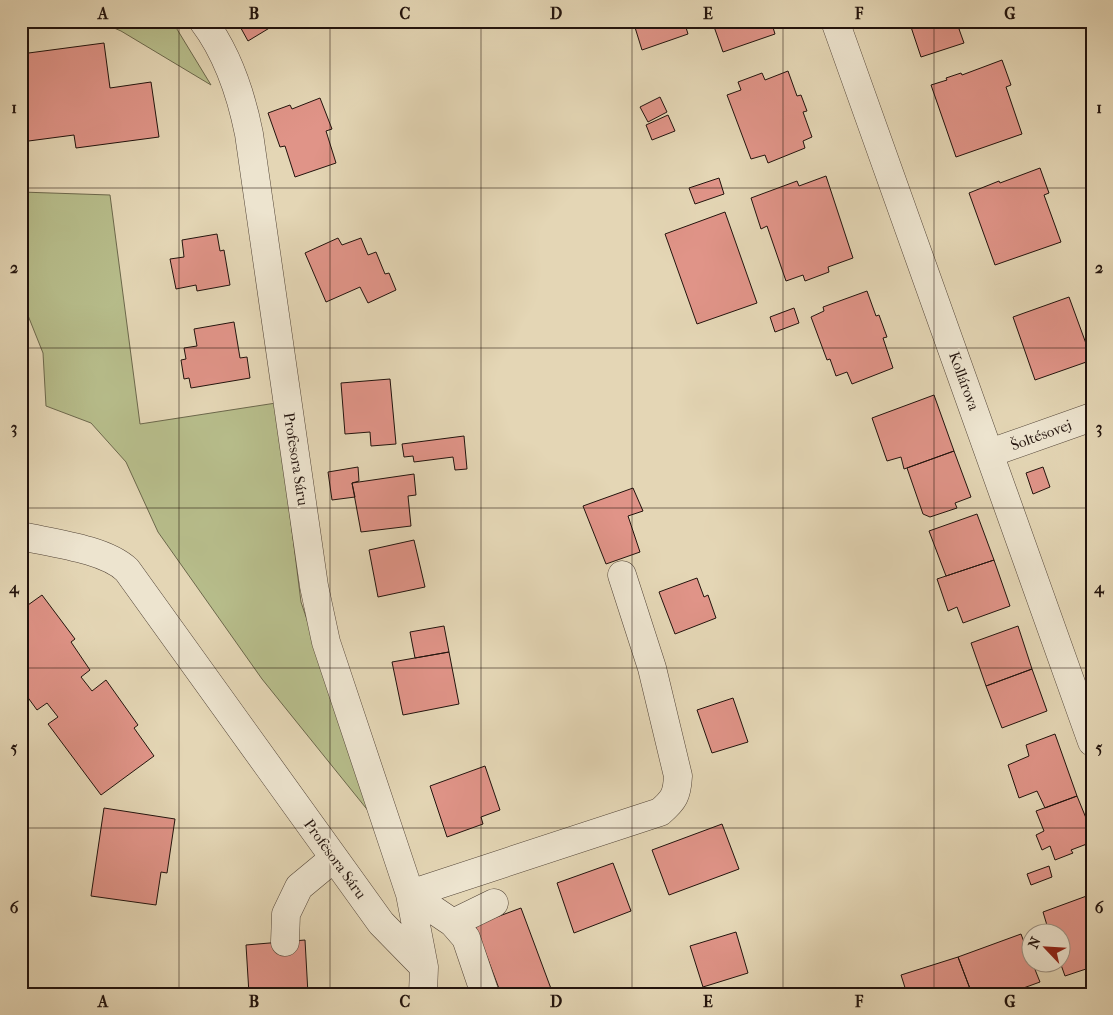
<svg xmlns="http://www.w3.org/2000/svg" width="1113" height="1015" font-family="'IM FELL French Canon',serif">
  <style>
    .green { fill: #b7bd8b; stroke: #6c684c }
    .building { fill: #e09488; stroke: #22130d }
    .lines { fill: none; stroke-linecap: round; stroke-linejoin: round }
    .minor-casing { stroke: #524437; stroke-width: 29 }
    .minor { stroke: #ede4cf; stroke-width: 28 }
    .grid { fill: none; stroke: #22130d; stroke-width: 1; stroke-opacity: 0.55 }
    .labels { text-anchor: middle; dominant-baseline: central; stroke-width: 4.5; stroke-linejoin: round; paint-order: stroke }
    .street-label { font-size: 15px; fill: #22130d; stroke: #ede4cf }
    .neatline { fill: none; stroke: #22130d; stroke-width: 2 }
    .grid-label { font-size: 16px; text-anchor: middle; font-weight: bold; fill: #22130d }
  </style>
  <rect width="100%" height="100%" fill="#e4d6b5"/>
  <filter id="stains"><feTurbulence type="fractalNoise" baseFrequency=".004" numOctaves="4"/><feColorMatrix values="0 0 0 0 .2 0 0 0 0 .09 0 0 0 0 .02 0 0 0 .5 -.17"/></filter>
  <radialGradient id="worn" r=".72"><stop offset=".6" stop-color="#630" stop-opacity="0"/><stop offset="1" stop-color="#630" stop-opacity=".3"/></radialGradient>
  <!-- green -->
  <path class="green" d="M98,21h74l39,64 -90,-54z
    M21,192l89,3 30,229 136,-21 25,199 73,216 -112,-139 -104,-147 -32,-70 -35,-39 -45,-17 -3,-53 -22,-55z"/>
  <!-- building -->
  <path class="building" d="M237,21h44l-33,20z
    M633,21h51l4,13 -46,16z
    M712,21h59l4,13 -52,18z
    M909,21h71l-21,8 5,14 -43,14z
    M104,43l6,45 41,-6 8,55 -83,11 -2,-13 -53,7v-88z
    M1002,60l9,25 -5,2 16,47 -66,23 -25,-72 16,-5 -1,-2 15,-5 1,2z
    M788,71l9,25 4,-1 6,16 -4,1 9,25 -9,4 2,7 -37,15 -3,-8 -14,4 -24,-64 14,-5 -3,-8 24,-9 3,7z
    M660,97l7,15 -19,10 -8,-15z
    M320,98l12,31 -6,2 10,32 -41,14 -10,-31 -5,1 -12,-34 22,-8 2,4z
    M668,115l7,16 -23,9 -6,-15z
    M1040,168l9,25 -5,2 17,47 -66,23 -26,-72 30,-12 1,2z
    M826,176l27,82 -25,9 1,5 -24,9 -2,-6 -17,6 -19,-55 -6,3 -10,-31 46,-17 2,5z
    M719,178l5,16 -29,10 -6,-16z
    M725,212l32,91 -60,21 -32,-90z
    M217,234l3,17 4,-1 6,35 -33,6 -1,-6 -20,4 -6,-30 14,-2 -2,-17z
    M338,238l4,7 19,-7 7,17 8,-3 9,22 4,-1 7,17 -28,13 -8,-16 -34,15 -21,-49z
    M867,291l9,25 3,-1 8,22 -4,1 10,30 -41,16 -5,-12 -11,4 -6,-17 -3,1 -16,-43 13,-6 -1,-4z
    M1069,297l23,63 -57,20 -22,-63z
    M794,308l5,15 -24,9 -5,-15z
    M234,322l6,36 7,-1 3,21 -59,10 -2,-10 -5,1 -3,-19 5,-1 -2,-11 13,-2 -3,-17z
    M390,379l6,65 -25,2 -1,-14 -25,2 -4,-51z
    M934,395l20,56 -50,18 -3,-12 -14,4 -15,-43z
    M464,436l3,33 -12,1 -2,-13 -39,5 -1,-6 -9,1 -2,-13z
    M954,451l17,46 -16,6 2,5 -27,9 -7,-3 -16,-46z
    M358,467l1,14 -7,2 3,14 -23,3 -4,-28z
    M1043,467l7,20 -17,7 -7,-21z
    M414,474l2,21 -8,1 3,30 -50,6 -9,-49z
    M633,488l10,23 -15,5 12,36 -34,12 -23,-58z
    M977,514l17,46 -48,16 -17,-45z
    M414,540l11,47 -47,10 -9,-47z
    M994,560l16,46 -47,17 -6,-16 -9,4 -11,-32z
    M697,578l7,19 4,-2 8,23 -41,16 -16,-42z
    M42,595l33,44 -4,3 19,28 -9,7 11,14 14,-11 32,45 -4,3 20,28 -53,39 -53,-71 10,-7 -11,-14 -10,7 -16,-22v-78z
    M444,626l5,26 -34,6 -5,-26z
    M1018,626l14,43 -46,17 -15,-43z
    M449,652l10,52 -56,11 -11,-53z
    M1032,669l15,42 -45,17 -16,-42z
    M733,698l15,44 -36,11 -15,-43z
    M1055,734l22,62 -32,12 -8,-17 -18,7 -11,-33 21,-9 -3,-11z
    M485,766l15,44 -19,7 2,7 -36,13 -17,-51z
    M1077,796l9,22 6,17v7l-21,8 2,3 -18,7 -5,-14 -8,4 -6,-15 8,-4 -8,-20z
    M104,808l71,11 -8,54 -6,-1 -5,33 -65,-9z
    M722,824l17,45 -70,26 -17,-45z
    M613,863l18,48 -57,22 -17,-50z
    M1049,866l3,11 -21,8 -4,-11z
    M1092,894v73l-27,9 -5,-14v-30h-11l-6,-20z
    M521,908l32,86h-52l-26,-69z
    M736,932l12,41 -45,14 -13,-41z
    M1021,934l9,24v4h2l8,20 -33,12h-35l-14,-37z
    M305,940l3,54h-59l-3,-49z
    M958,957l14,37h-65l-6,-19z"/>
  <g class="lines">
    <defs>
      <path id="minor" d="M203,21c25,33 38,73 46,113l65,452 12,56 84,252 14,73 -1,27
        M835,21l257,721
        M990,453l102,-36
        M21,536c31,7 84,13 106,34l254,353 43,44
        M410,894l250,-82c14,-12 17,-17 18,-36l-26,-108 -30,-93
        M410,894l43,29 13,15 19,56
        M453,923l41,-20
        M285,942l1,-28 13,-27 35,-29"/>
    </defs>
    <!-- minor casing -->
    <use href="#minor" class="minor-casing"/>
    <!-- minor -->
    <use href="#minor" class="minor"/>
  </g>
  <!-- grid -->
  <path class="grid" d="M179,21v973M330,21v973M481,21v973M632,21v973M783,21v973M934,21v973M21,188h1071M21,348h1071M21,508h1071M21,668h1071M21,828h1071"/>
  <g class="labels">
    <!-- street labels -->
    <g class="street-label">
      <text transform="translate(964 381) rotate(70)">Kollárova</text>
      <text transform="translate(1041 435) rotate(-20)">Šoltésovej</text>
      <text transform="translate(296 459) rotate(81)">Profesora Sáru</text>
      <text transform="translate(335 859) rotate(54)">Profesora Sáru</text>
    </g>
  </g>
  <!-- margin -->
  <rect width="1113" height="1015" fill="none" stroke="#e4d6b5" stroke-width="55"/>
  <!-- north arrow -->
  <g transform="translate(1046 948) rotate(295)"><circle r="24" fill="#ede4cf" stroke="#9c9081"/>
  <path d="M0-4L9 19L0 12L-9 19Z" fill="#8f2418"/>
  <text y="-8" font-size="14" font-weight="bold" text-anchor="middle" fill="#22130d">N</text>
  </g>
  <rect x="28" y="28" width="1058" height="960" class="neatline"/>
  <g class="grid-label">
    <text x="103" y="19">A</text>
    <text x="254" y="19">B</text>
    <text x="405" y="19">C</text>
    <text x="556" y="19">D</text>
    <text x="708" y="19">E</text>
    <text x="859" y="19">F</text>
    <text x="1010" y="19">G</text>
    <text x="14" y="113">1</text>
    <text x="1099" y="113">1</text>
    <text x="14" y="273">2</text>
    <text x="1099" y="273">2</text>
    <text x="14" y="433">3</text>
    <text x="1099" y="433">3</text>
    <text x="14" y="593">4</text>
    <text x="1099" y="593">4</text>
    <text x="14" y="753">5</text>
    <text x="1099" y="753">5</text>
    <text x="14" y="913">6</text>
    <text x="1099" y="913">6</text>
    <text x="103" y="1007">A</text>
    <text x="254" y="1007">B</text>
    <text x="405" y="1007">C</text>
    <text x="556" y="1007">D</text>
    <text x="708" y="1007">E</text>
    <text x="859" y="1007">F</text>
    <text x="1010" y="1007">G</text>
  </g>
  <rect width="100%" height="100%" filter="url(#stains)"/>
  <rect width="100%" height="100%" fill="url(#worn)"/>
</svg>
